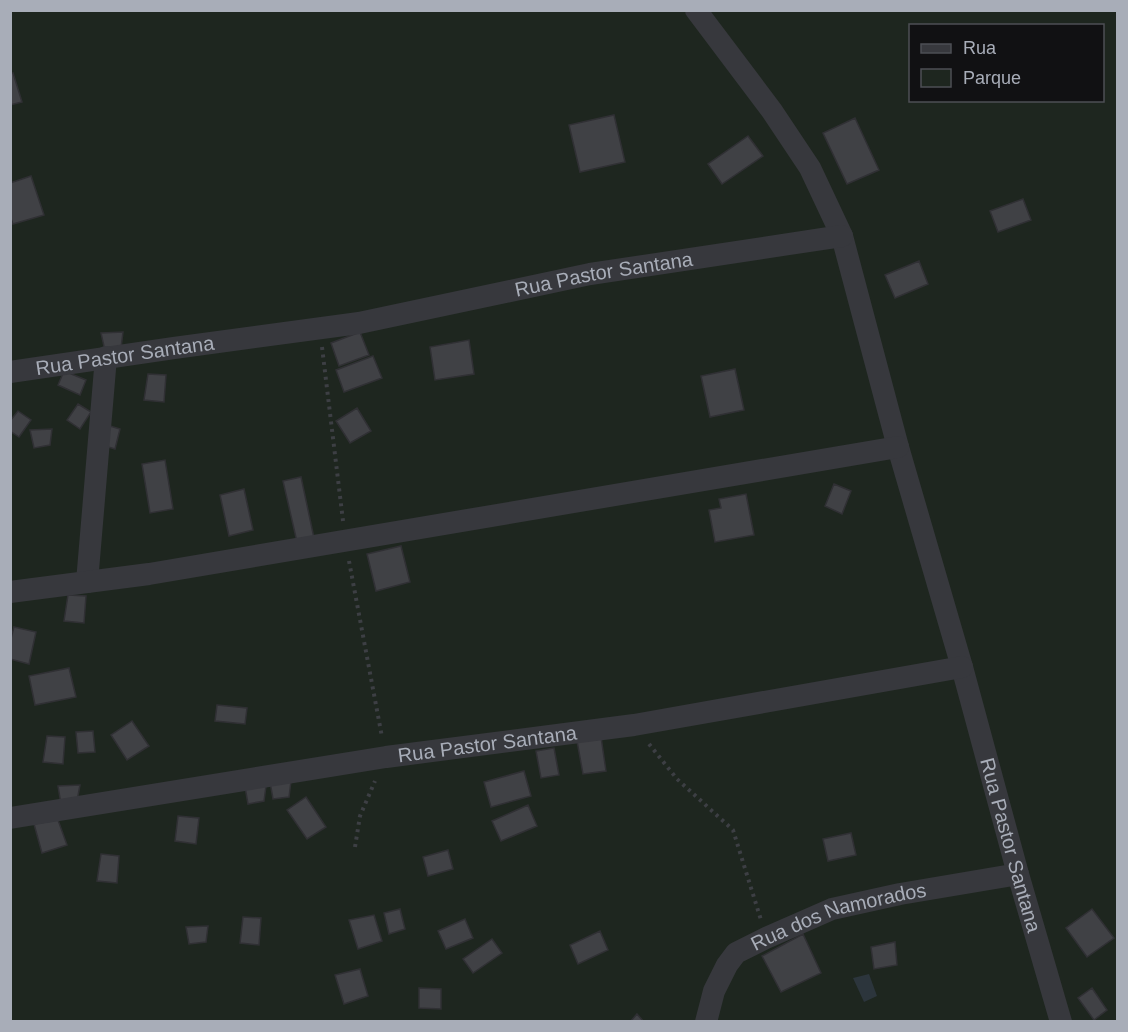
<svg xmlns="http://www.w3.org/2000/svg" width="1128" height="1032" font-family="Helvetica,sans-serif">
  <style>
    .green { fill: #1e261f; fill-rule: evenodd }
    .water { fill: #2c353c }
    .building { fill: #404145; stroke: #303034; stroke-width: 1.5 }
    .lines { fill: none; stroke-linecap: round; stroke-linejoin: round }
    .path { stroke: #3d3f44; stroke-width: 4; stroke-dasharray: 3 4.5; stroke-linecap: butt }
    .minor { stroke: #37383d; stroke-width: 22 }
    .labels { text-anchor: middle; dominant-baseline: central; stroke-width: 6; stroke-linejoin: round; paint-order: stroke }
    .street-label { font-size: 20px; fill: #a8adb8; stroke: #111113 }
  </style>
  <rect width="100%" height="100%" fill="#161618"/>
  <!-- green -->
  <path class="green" d="M11,11h1106v1010h-1106zM910,26h192v74h-192z"/>
  <!-- water -->
  <path class="water" d="M869,974l8,22 -13,6 -11,-24z"/>
  <!-- building -->
  <path class="building" d="M13,73l9,29 -12,3v-31z
    M614,115l11,47 -45,10 -11,-47z
    M855,118l24,52 -32,14 -24,-51z
    M748,136l15,20 -41,28 -14,-20z
    M31,176l13,39 -31,9 -3,-8v-33z
    M1023,199l8,21 -33,12 -8,-21z
    M919,261l9,23 -33,14 -10,-23z
    M123,332l-2,16 -16,3 -4,-18z
    M360,332l9,23 -30,11 -8,-23z
    M469,340l5,34 -39,6 -5,-33z
    M373,356l9,22 -38,14 -8,-22z
    M735,369l9,41 -34,7 -9,-41z
    M64,371l22,9 -6,15 -22,-10z
    M148,374l18,1 -2,27 -20,-2z
    M78,404l13,8 -11,17 -13,-9z
    M357,408l14,23 -21,12 -14,-22z
    M18,411l13,9 -12,17 -9,-6v-10z
    M110,426l10,3 -5,20 -10,-3z
    M52,429l-2,16 -16,3 -4,-18z
    M165,460l8,49 -23,4 -8,-49z
    M301,477l13,61 -17,4 -14,-61z
    M834,484l17,7 -9,23 -17,-8z
    M244,489l9,41 -24,6 -9,-41z
    M746,494l8,41 -39,7 -6,-32 12,-2 -2,-9z
    M401,546l9,36 -34,9 -9,-37z
    M68,595l18,1 -2,27 -20,-2z
    M14,627l22,5 -7,32 -19,-5v-17z
    M69,668l7,29 -41,8 -6,-29z
    M217,705l30,3 -2,16 -30,-3z
    M132,721l17,25 -22,14 -16,-25z
    M93,731l2,21 -17,1 -2,-21z
    M47,736l18,1 -2,27 -20,-2z
    M601,737l5,34 -23,3 -6,-33z
    M554,748l5,27 -18,3 -5,-27z
    M524,771l7,25 -40,11 -7,-25z
    M291,781l-2,16 -16,2 -3,-17z
    M80,785l-3,16 -16,3 -3,-18z
    M266,786l-2,15 -16,3 -3,-17z
    M306,797l20,30 -19,12 -20,-29z
    M528,805l9,21 -36,15 -9,-20z
    M178,816l21,2 -3,26 -21,-3z
    M58,820l9,25 -25,8 -8,-29z
    M851,833l5,22 -28,6 -5,-22z
    M448,850l5,19 -25,7 -5,-19z
    M101,854l18,2 -2,27 -20,-2z
    M400,909l5,20 -16,5 -5,-21z
    M1092,909l22,29 -27,19 -21,-29z
    M374,915l8,26 -24,8 -9,-29z
    M243,917l18,1 -2,27 -19,-2z
    M465,919l8,19 -27,11 -8,-18z
    M208,926l-2,16 -17,2 -3,-17z
    M600,931l8,19 -30,14 -8,-19z
    M803,934l18,39 -40,19 -19,-36z
    M492,939l10,14 -29,20 -10,-14z
    M895,942l2,23 -23,4 -3,-22z
    M360,969l8,27 -24,8 -9,-29z
    M419,988l22,1v20l-22,-1z
    M1092,988l15,22 -13,10 -16,-22z
    M637,1014l7,8h-14z"/>
  <g class="lines">
    <!-- path -->
    <path class="path" d="M322,347l21,174
      M349,561l33,176
      M649,744l28,35 56,51 28,90
      M355,847l5,-31 15,-35"/>
    <!-- minor -->
    <g class="minor">
      <path id="s1" d="M696,10l76,101 38,57 32,68 56,211 64,220 56,207 43,148"/>
      <path id="s2" d="M10,372l164,-24 185,-25 231,-49 252,-38"/>
      <path d="M87,582l19,-225"/>
      <path d="M10,592l139,-18 749,-127"/>
      <path id="s3" d="M10,818l376,-61 248,-32 328,-58"/>
      <path id="s4" d="M706,1022l8,-31 13,-26 9,-12 30,-15 66,-29 68,-15 118,-20"/>
    </g>
  </g>
  <g class="labels">
    <!-- street labels -->
    <g class="street-label">
      <text stroke="none"><textPath href="#s2" startOffset="602">Rua Pastor Santana</textPath></text>
      <text stroke="none"><textPath href="#s2" startOffset="116">Rua Pastor Santana</textPath></text>
      <text stroke="none"><textPath href="#s3" startOffset="483">Rua Pastor Santana</textPath></text>
      <text stroke="none"><textPath href="#s1" startOffset="902">Rua Pastor Santana</textPath></text>
      <text stroke="none"><textPath href="#s4" startOffset="186">Rua dos Namorados</textPath></text>
    </g>
  </g>
  <!-- border -->
  <rect width="1128" height="1032" fill="none" stroke="#a8adb8" stroke-width="24"/>
  <!-- legend -->
  <rect x="909" y="24" width="195" height="78" fill="#111113" stroke="#4d4f55" stroke-width="1.5"/>
  <rect x="921" y="44" width="30" height="9" fill="#37383d" stroke="#4d4f55" stroke-width="1.5"/>
  <text x="963" y="54" font-size="18" fill="#a8adb8">Rua</text>
  <rect x="921" y="69" width="30" height="18" fill="#1e261f" stroke="#4d4f55" stroke-width="1.5"/>
  <text x="963" y="84" font-size="18" fill="#a8adb8">Parque</text>
</svg>
